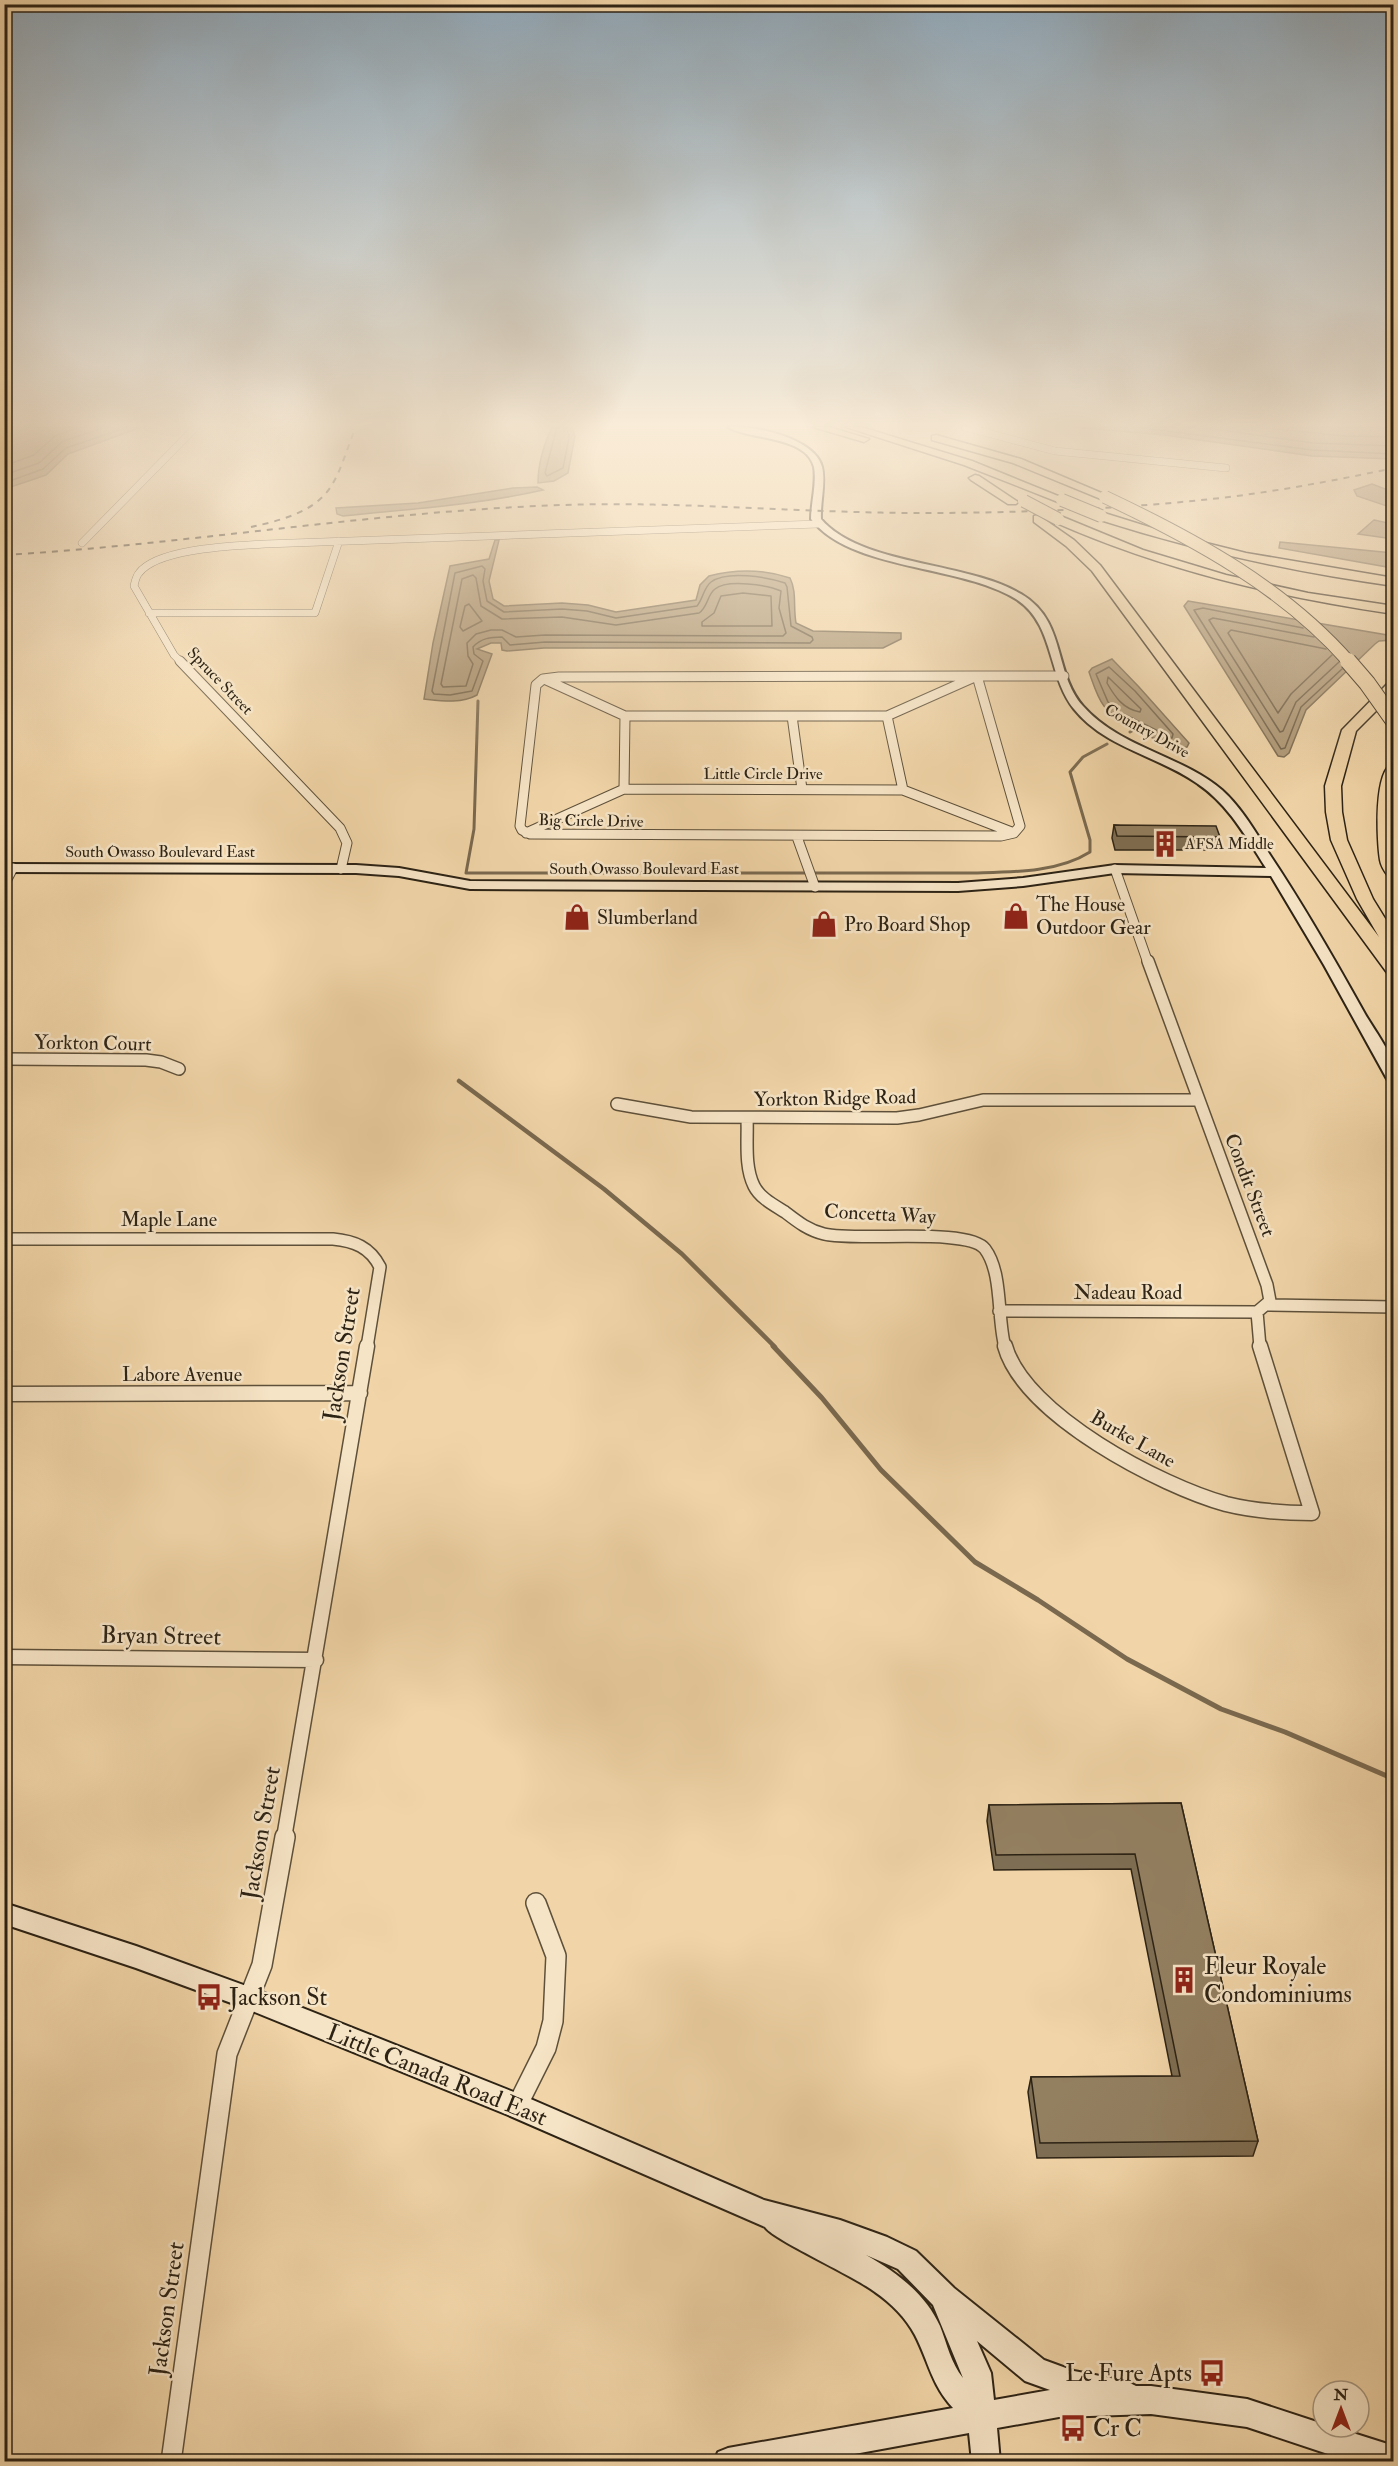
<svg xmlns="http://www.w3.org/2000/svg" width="1398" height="2466" font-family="'IM FELL Double Pica',serif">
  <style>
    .water { fill: #ae9876; stroke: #7a694f; stroke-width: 1.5 }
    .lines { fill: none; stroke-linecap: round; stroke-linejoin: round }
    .shore { stroke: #6e5e46; stroke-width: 1.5 }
    .stream-far2 { stroke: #7a694f; stroke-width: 3 }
    .stream-far1 { stroke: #7a694f; stroke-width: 4.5 }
    .stream { stroke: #7a694f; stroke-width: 5 }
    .street-far4-casing { stroke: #5e503a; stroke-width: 8 }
    .street-far3-casing { stroke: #5e503a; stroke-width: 11 }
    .street-far2-casing { stroke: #5e503a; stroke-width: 14 }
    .street-far1-casing { stroke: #5e503a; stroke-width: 17 }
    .street-casing { stroke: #5e503a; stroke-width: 22 }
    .secondary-casing { stroke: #2d2315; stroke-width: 4 }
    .highway-casing { stroke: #2d2315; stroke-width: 3 }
    .street-far4 { stroke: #f6e4c6; stroke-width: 7 }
    .street-far3 { stroke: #f6e4c6; stroke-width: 9 }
    .street-far2 { stroke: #f6e4c6; stroke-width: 11 }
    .street-far1 { stroke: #f6e4c6; stroke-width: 14 }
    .street { stroke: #f6e4c6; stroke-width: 19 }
    .secondary { fill: #f6e4c6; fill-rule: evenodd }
    .highway { fill: #f1d5a8; fill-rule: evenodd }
    .rail { stroke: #2d2315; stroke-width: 2; stroke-dasharray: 6 6; stroke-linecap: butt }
    .highway-bridge-far1-casing { stroke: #2d2315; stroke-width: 14; stroke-linecap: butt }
    .highway-bridge-casing { stroke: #2d2315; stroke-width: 18; stroke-linecap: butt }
    .highway-bridge-far1 { stroke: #f1d5a8; stroke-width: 12 }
    .highway-bridge { stroke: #f1d5a8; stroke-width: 16 }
    .wall { fill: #7e6e53; stroke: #2d2315; stroke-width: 1.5 }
    .building { fill: #938061; stroke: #2d2315; stroke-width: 1.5 }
    .labels { text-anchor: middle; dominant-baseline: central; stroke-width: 5; stroke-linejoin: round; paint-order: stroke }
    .far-street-label { font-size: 16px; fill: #2d2315; stroke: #f6e4c6 }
    .far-poi-label { font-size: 16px; fill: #2d2315; stroke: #f6e4c6; text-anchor: start }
    .poi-label { font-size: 20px; fill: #2d2315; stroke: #f6e4c6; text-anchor: start }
    .street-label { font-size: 20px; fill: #2d2315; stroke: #f6e4c6 }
    .near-street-label { font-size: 24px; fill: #2d2315; stroke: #f6e4c6 }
    .near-poi-label { font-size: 24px; fill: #2d2315; stroke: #f6e4c6; text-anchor: start }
  </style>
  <rect width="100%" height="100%" fill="#f1d5a8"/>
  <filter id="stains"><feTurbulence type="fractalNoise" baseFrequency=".00333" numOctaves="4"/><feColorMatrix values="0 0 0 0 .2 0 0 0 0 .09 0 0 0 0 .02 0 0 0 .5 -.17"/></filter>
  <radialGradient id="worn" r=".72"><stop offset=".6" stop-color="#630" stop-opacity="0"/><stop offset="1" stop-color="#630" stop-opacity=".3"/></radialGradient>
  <!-- water -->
  <path class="water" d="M5,427h137l-74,27 -22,21 -41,14z
    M552,427h20l3,9 -7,37 -14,8 -16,2c0,-20 6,-39 14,-56z
    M1073,427h320v32l-81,-3 -148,-21z
    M1372,484l21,8v20l-3,-5 -33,-11 -3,-6z
    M537,487l6,3c-66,15 -133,19 -200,26l-6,-2 -1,-6 82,-5 95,-15z
    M1374,520l19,4v15l-35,-5z
    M495,540h4l-10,41 4,18 11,7 58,-3 26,2 28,7 80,-12 4,-15 9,-9c27,-7 54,-7 81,2 7,14 3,29 6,45l17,8 88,2v6l-18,9h-339l-37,3 -5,-1 -1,-7h-10l-14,6 15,5 -15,41c-16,9 -35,6 -53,4l9,-56 17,-77 39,-7z
    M1280,542l113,11v15l-114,-20z
    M1188,601l205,35v4l-14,1 -4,3 -69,66 -17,43 -5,4 -6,-1 -94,-150z
    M1112,659l27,28 50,56 -2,4c-19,3 -70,-26 -83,-41 -7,-9 -11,-23 -15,-34l3,-4z"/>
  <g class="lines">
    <!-- shore -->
    <path class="shore" d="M557,427l-12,46 2,3 16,-8 6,-31 -2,-10
      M1136,427l176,23 82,4
      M1199,427l114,16 81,3
      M1258,427l87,9 49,1
      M4,466l30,-11 21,-19 23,-9
      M4,475l35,-12 24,-22 44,-14
      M4,483l39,-14 23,-21 62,-21
      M482,566l3,3 -2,12 4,20 17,11 58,-3 25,2 29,7 81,-12c6,-7 7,-19 14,-24 16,-12 56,-5 74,1l2,4 4,39 21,11 1,3 -3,3 -265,-1 -35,3 -8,-8c-11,0 -21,1 -29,10l1,7 9,7 -11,30 -22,4 -16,-1 -2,-3 23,-118z
      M473,575l3,3 5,28 21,13 60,-2 54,8 83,-12c9,-6 8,-18 16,-24 12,-10 53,-4 66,2l-2,17 7,25 -3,3 -238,-1 -29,2 -14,-7h-11l-15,4 -9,9 1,13 5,8 -7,22 -23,1 -2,-3 21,-105z
      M743,593l28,3 1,30h-70v-4l12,-9 7,-17z
      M469,604l13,17 -19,10 -3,-4 5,-21z
      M1303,628l-100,-20 -9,2 87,139 4,-1 16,-41 41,-38
      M1314,637l-101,-19 -4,2 71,112 3,-1 13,-29 43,-40
      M1326,649l-95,-19 -3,3 50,80 13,-19 41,-39
      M1109,667l26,24 38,43 -1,4 -52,-26 -12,-10 -12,-28z
      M1108,677l33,32 -1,3c-17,-3 -25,-15 -33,-29z"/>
    <!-- stream-far2 -->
    <path class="stream-far2" d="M478,701l-4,128 -8,44h507c38,-1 84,0 117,-21v-12l-20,-68 13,-15 24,-13
      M1130,732l7,-4"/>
    <!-- stream-far1 -->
    <path class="stream-far1" d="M459,1081l145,108 78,65 93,93"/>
    <!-- stream -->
    <path class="stream" d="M773,1346l49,52 59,72 94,92 63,38 89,59 94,50 64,23 109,47"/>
    <defs>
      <path id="street-far4" d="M965,427l90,24 171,17
        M82,543l114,-116
        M149,613h166l24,-72
        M181,662l-7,-7 -40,-69c1,-4 2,-10 5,-13 19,-25 96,-27 126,-29l553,-20"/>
      <path id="street-far3" d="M180,661l160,167 7,15 -6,26
        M977,676l-418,1 -16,2 -7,6 -16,141 2,4 8,4 471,2 13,-3 6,-7 -43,-150
        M977,676h87
        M544,679l81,37 -1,73
        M625,716h262l90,-40
        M792,716l10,73
        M887,716l16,74
        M526,833l98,-44 279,1 111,43
        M797,837l18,50
        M1115,869l33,94
        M4,885l9,-17"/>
      <path id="street-far2" d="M1148,961l119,324 3,16 -13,11 3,35
        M4,1059l142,1 15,2 18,7
        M617,1104l74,13 206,1 22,-3 64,-15h214
        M747,1118c1,21 -3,48 7,68 6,12 20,19 31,26 13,10 23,18 39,22 33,8 145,-7 161,15 18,24 12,70 20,98
        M4,1239h329c21,2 37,8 47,28l-13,80
        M1266,1305l128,2
        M999,1311l258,1"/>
      <path id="street-far1" d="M1005,1346c19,69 156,140 221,158 28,7 57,9 86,9l-52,-167
        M4,1394l356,-1
        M4,1657l312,3
        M284,1838l83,-492"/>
      <path id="street" d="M517,2106l29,-58 7,-27 3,-65 -20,-53
        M171,2462l56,-408 35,-89 23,-128"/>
      <path id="secondary" d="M728,427c25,-2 87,11 94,40 4,16 -2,35 -1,52 40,47 145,42 200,75 46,27 32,78 62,112 37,42 98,49 139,84 20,18 34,43 48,65 34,51 65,105 95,159 7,12 26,39 29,51 1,6 0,13 0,18l-7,-4 -63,-114 -53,-89 -156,-3 -92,13 -65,5 -488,-2 -71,-13 -43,-3 -352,-1v-8l352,1 43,3 71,13 488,2 65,-5 92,-13 151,3c-20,-31 -37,-63 -68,-84 -39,-28 -93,-36 -124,-75 -27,-34 -19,-85 -58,-110 -57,-35 -165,-28 -205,-80 0,-16 6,-36 3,-52 -8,-32 -66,-27 -86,-40z
        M4,1903l132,43 124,45 266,106 238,103 76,20 47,17 29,14 38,37 90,72 30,11 52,10 10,5h15l96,13 76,25v3h11l60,19v16h-42l-105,-35 -96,-13 -92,3 -62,11 3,34h-28l-3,-29 -158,29h-97l4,-10 10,-4 225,-40c-22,-24 -24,-46 -38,-73 -9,-17 -24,-32 -40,-43 -19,-15 -103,-53 -110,-65l-257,-112 -263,-107 -109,-40 -132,-44zM866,2255l32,14 35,36 30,73c-12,-15 -16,-34 -23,-52 -15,-33 -44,-54 -74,-71zM977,2341l48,40 25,9 -56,10 -3,-27z"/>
      <path id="highway" d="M813,427h16l40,12 -5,3z
        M846,427h15l111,34 96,39 -6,4 -4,-2 -94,-37z
        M936,435l85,24 90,38 -6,3 -4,-1 -88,-36 -81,-23v-4z
        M975,475l4,1 39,26 -2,2h-8l-37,-24 -2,-2z
        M1101,512l77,24 68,17 148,25v8c-102,-14 -200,-36 -297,-67v-6z
        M1038,515l36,25 26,25 279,372 -22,-38 -26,-59 -5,-28 -1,-26 17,-56 47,-48 5,-1v12l-38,38 -15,55 1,26 5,28 26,59 21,34v21l-3,-1 3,4v18l-6,-1 -296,-403 -26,-25 -32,-24v-6z
        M1058,515l85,35 83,25 82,18 86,13v8c-118,-17 -231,-44 -340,-92v-6z
        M1394,763v115l-6,-2c-3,-4 -7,-10 -8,-16 -3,-18 -7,-92 14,-97z"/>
    </defs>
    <!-- street-far4 casing -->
    <use href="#street-far4" class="street-far4-casing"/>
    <!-- street-far3 casing -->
    <use href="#street-far3" class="street-far3-casing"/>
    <!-- street-far2 casing -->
    <use href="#street-far2" class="street-far2-casing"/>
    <!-- street-far1 casing -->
    <use href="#street-far1" class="street-far1-casing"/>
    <!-- street casing -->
    <use href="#street" class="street-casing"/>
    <!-- secondary casing -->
    <use href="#secondary" class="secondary-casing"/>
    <!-- highway casing -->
    <use href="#highway" class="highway-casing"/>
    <!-- street-far4 -->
    <use href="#street-far4" class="street-far4"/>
    <!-- street-far3 -->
    <use href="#street-far3" class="street-far3"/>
    <!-- street-far2 -->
    <use href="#street-far2" class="street-far2"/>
    <!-- street-far1 -->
    <use href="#street-far1" class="street-far1"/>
    <!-- street -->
    <use href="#street" class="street"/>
    <!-- secondary -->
    <use href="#secondary" class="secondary"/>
    <!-- highway -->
    <use href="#highway" class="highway"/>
    <!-- rail -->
    <path class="rail" d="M251,527c27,-6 62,-14 79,-39 12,-18 17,-41 26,-61
      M4,555c187,-11 372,-44 559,-50 119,-4 238,8 357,8 100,0 202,-4 301,-15 58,-7 116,-18 173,-30"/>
    <defs>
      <path id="highway-bridge-far1" d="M1105,497c89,42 178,90 244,165
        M1062,500l39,16
        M1024,501l34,18"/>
      <path id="highway-bridge" d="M1348,661l19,22 27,38"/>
    </defs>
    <!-- highway-bridge-far1 casing -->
    <use href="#highway-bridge-far1" class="highway-bridge-far1-casing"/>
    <!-- highway-bridge casing -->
    <use href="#highway-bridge" class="highway-bridge-casing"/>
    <!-- highway-bridge-far1 -->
    <use href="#highway-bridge-far1" class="highway-bridge-far1"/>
    <!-- highway-bridge -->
    <use href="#highway-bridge" class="highway-bridge"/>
  </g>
  <!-- wall -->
  <path class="wall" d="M1114,825l106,12 -2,13h-103l-3,-12z
    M1181,1803l77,338 -5,15 -216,2 -9,-66 3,-15 141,-1 -41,-207 -137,1 -7,-49 2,-16z"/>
  <!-- building -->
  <path class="building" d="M1114,825l102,1 4,11 -103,-1z
    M1181,1803l77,338 -218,2 -9,-66 149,-1 -45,-222 -139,1 -7,-50z"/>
  <!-- sky -->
  <linearGradient id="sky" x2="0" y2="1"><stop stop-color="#91a9ba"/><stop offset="0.55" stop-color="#f9ecd8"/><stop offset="1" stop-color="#f9ecd8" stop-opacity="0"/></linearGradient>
  <rect width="1398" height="772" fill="url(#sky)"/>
  <!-- icons -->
  <defs>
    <symbol id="building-bare" viewBox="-9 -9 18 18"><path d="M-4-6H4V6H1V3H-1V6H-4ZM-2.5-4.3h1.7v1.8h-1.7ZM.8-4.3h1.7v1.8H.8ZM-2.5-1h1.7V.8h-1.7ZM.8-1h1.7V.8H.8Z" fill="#8f2418" stroke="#f6e4c6" stroke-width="2.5" paint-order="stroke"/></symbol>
    <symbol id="shop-bare" viewBox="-9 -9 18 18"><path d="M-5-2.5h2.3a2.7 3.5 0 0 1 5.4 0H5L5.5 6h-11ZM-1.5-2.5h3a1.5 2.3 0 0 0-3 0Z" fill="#8f2418" stroke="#f6e4c6" stroke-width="2.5" paint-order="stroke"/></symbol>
    <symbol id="bus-bare" viewBox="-9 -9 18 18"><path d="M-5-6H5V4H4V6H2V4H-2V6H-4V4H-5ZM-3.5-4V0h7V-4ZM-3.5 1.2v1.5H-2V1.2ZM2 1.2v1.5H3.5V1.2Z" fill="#8f2418" stroke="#f6e4c6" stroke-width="2.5" paint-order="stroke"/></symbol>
  </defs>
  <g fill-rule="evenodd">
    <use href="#building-bare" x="1146" y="825" width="38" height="38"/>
    <use href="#shop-bare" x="997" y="897" width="38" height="38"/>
    <use href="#shop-bare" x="558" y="898" width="38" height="38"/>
    <use href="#shop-bare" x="805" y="905" width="38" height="38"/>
    <use href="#building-bare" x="1165" y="1961" width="38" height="38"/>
    <use href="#bus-bare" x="190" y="1978" width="38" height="38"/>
    <use href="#bus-bare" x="1193" y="2354" width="38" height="38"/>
    <use href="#bus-bare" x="1054" y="2409" width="38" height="38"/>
  </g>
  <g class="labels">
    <!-- far-street labels -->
    <g class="far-street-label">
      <text transform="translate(220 681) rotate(46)">Spruce Street</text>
      <text transform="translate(1147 731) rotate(29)">Country Drive</text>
      <text x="763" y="774">Little Circle Drive</text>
      <text transform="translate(591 821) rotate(1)">Big Circle Drive</text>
      <text x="160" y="852">South Owasso Boulevard East</text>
      <text x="644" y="869">South Owasso Boulevard East</text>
    </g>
    <!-- far-poi labels -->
    <g class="far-poi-label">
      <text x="1185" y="844">AFSA Middle</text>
    </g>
    <!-- poi labels -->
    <g class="poi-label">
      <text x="1036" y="904">The House<tspan x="1036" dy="23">Outdoor Gear</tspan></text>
      <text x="597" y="917">Slumberland</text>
      <text x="844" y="924">Pro Board Shop</text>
    </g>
    <!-- street labels -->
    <g class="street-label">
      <text transform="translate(93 1043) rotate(1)">Yorkton Court</text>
      <text transform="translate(835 1098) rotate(-1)">Yorkton Ridge Road</text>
      <text transform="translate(1250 1185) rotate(69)">Condit Street</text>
      <text transform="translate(880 1214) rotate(3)">Concetta Way</text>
      <text x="169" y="1219">Maple Lane</text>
      <text x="1128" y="1292">Nadeau Road</text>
      <text x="182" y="1374">Labore Avenue</text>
      <text transform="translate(1133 1439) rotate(30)">Burke Lane</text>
    </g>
    <!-- near-street labels -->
    <g class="near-street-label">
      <text transform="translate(342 1354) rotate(-81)">Jackson Street</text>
      <text transform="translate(161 1636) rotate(1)">Bryan Street</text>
      <text transform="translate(261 1833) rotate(-80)">Jackson Street</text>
      <text transform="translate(437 2075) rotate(22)">Little Canada Road East</text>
      <text transform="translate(167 2309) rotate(-82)">Jackson Street</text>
    </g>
    <!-- near-poi labels -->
    <g class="near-poi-label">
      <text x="1204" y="1966">Fleur Royale<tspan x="1204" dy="28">Condominiums</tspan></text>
      <text x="229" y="1997">Jackson St</text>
      <text x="1192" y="2373" text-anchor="end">Le Fure Apts</text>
      <text x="1093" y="2428">Cr C</text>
    </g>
  </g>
  <!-- margin -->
  <rect width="1398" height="2466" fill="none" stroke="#f1d5a8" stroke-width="24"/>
  <rect x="6" y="6" width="1386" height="2454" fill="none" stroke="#2d2315" stroke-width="3"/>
  <rect x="12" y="12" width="1374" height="2442" fill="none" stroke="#2d2315" stroke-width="1.5"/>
  <!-- north arrow -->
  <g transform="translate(1341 2409)"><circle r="28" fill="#f6e4c6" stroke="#a6977f" stroke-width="1.5"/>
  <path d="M0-4.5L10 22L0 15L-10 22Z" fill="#8f2418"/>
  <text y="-9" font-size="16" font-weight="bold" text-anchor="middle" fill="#2d2315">N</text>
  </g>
  <rect width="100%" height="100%" filter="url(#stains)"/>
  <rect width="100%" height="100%" fill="url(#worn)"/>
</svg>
